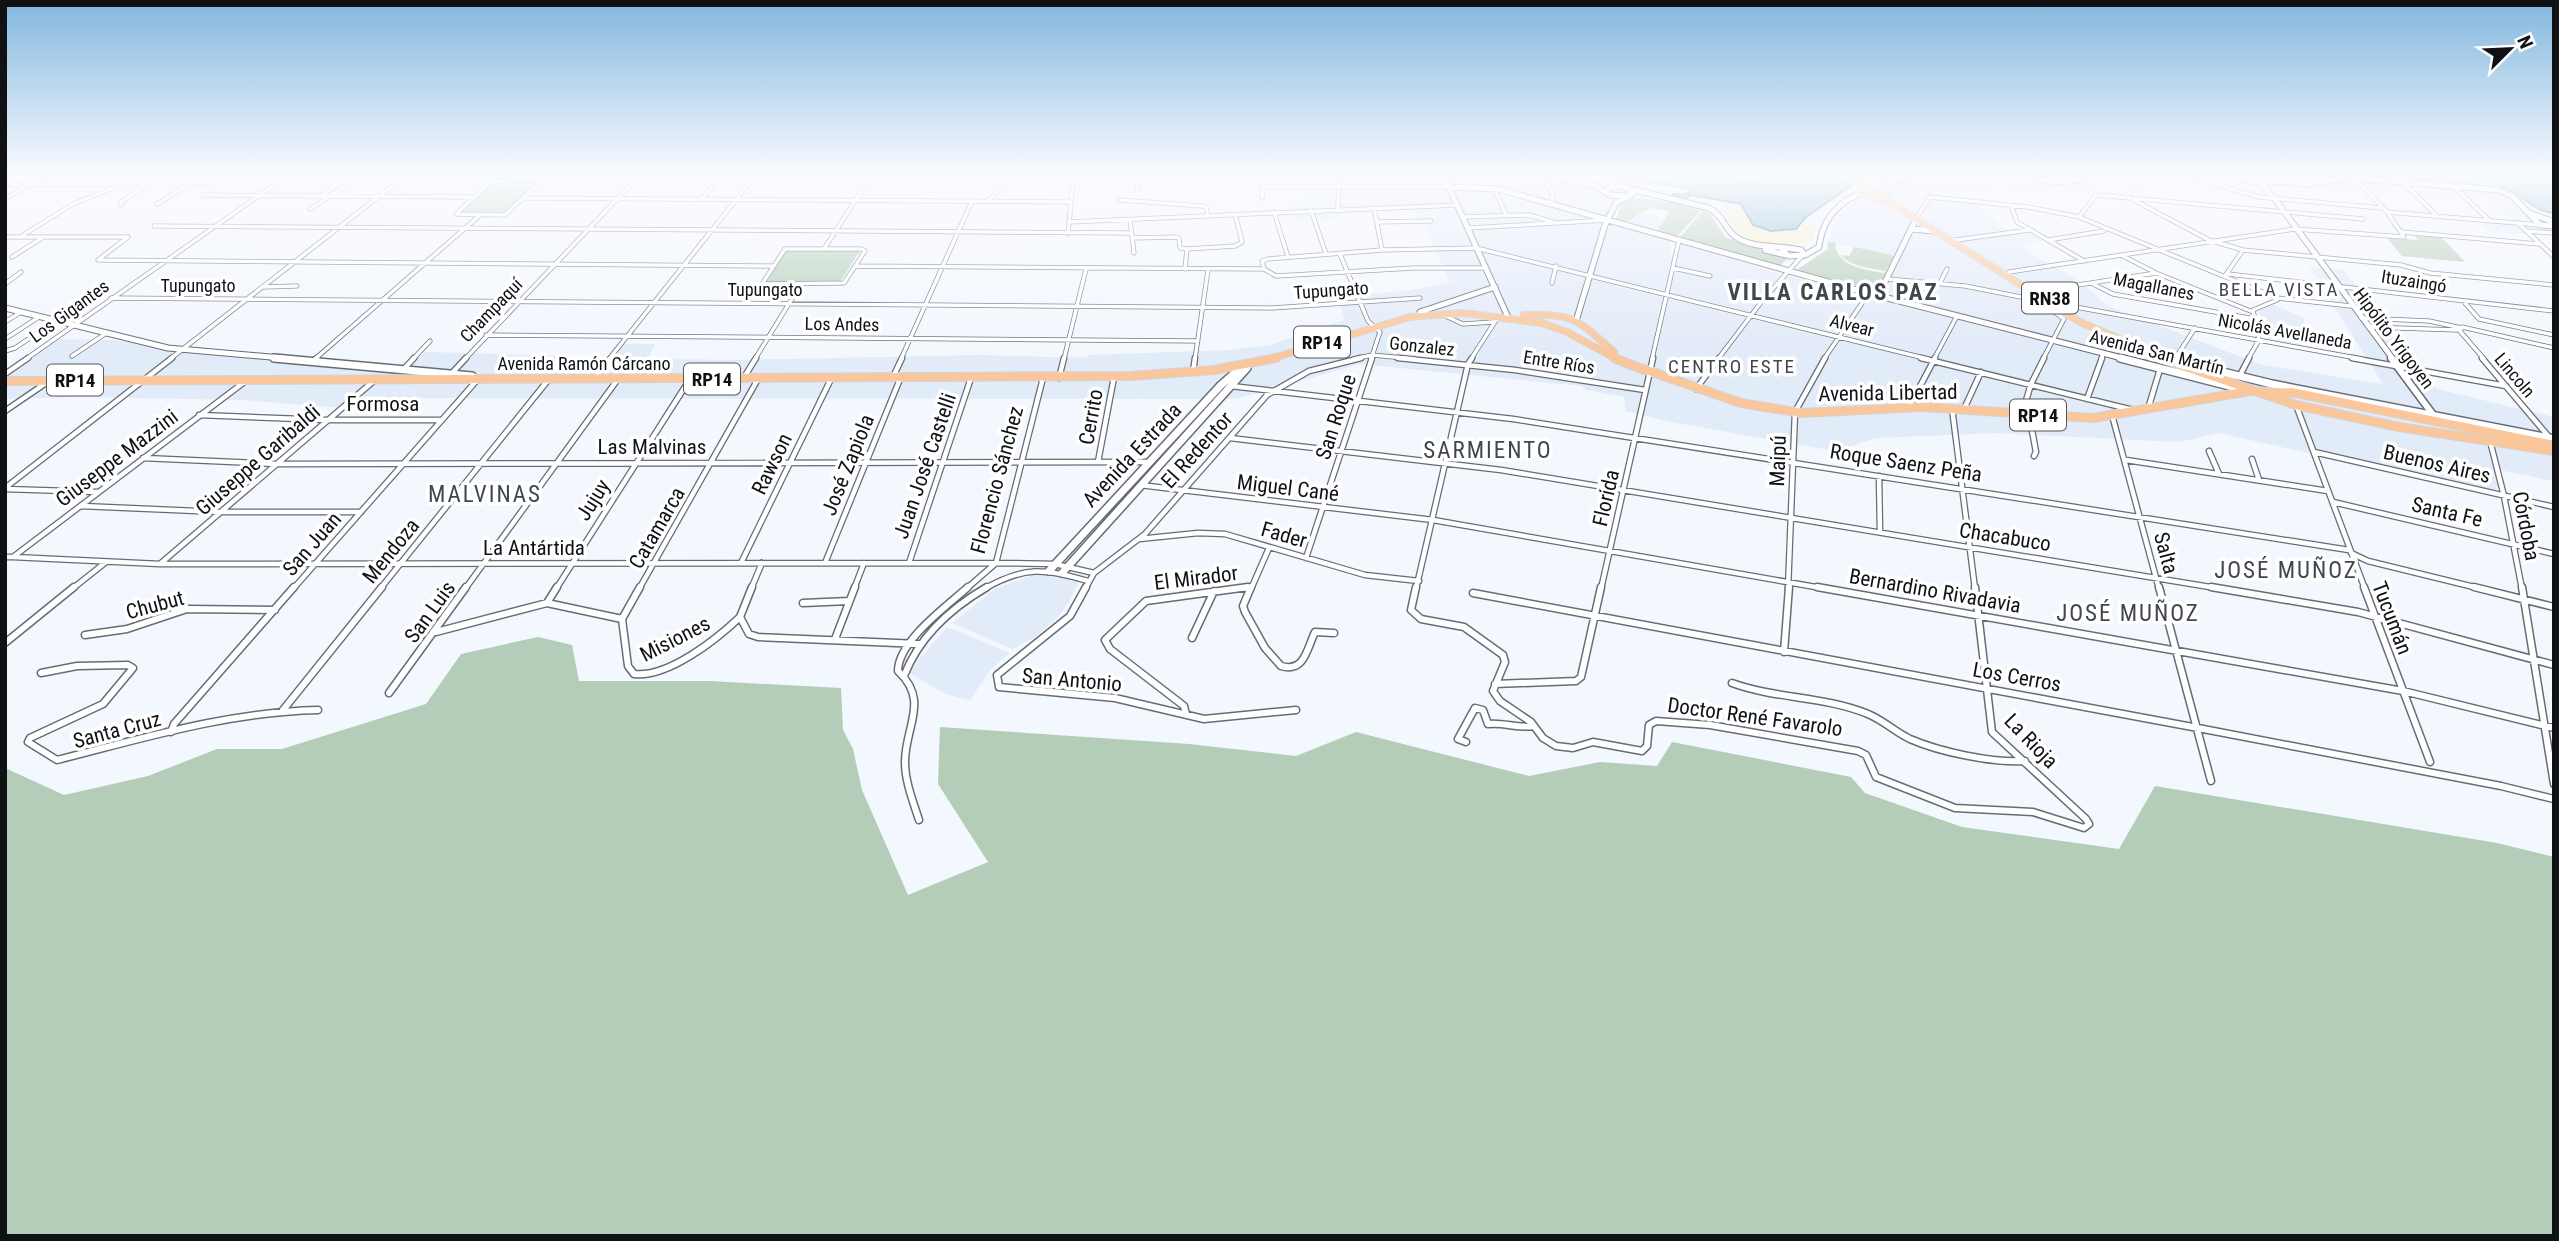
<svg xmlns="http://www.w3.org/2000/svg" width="2559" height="1241" font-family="'Roboto Condensed',sans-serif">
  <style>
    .built { fill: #e2ebf8 }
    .green { fill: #b4cdb8 }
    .sand { fill: #f7eec8 }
    .water { fill: #89bbd0; stroke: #648898; stroke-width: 2 }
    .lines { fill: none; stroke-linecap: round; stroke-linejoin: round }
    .minor-far2-casing { stroke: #666c75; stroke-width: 5 }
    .minor-far1-casing { stroke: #666c75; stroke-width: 7 }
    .minor-casing { stroke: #666c75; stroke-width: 9 }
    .tertiary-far1-casing { stroke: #666c75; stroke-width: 7 }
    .tertiary-casing { stroke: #666c75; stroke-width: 9 }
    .secondary-far1-casing { stroke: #666c75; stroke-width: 7 }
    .secondary-casing { stroke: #666c75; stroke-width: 10 }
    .primary-far1-casing { stroke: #d4d4d5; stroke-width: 8 }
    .primary-casing { stroke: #d4d4d5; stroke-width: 10 }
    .minor-far2 { stroke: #fff; stroke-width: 3.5 }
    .minor-far1 { stroke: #fff; stroke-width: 4.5 }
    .minor { stroke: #fff; stroke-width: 6 }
    .tertiary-far1 { stroke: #fff; stroke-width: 5 }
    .tertiary { stroke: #fff; stroke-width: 6 }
    .secondary-far1 { stroke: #fff; stroke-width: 5 }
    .secondary { stroke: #fff; stroke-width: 7 }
    .primary-far1 { stroke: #fac79c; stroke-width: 6 }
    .primary { stroke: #fac79c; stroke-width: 8 }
    .primary-bridge-casing { stroke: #d4d4d5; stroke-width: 8; stroke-linecap: butt }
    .primary-bridge { stroke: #fac79c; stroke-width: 6 }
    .labels { text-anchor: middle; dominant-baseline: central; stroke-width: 7; stroke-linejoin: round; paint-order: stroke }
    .far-street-label { font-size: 18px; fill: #0f1115; stroke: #fff }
    .far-neighbourhood-label { font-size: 19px; letter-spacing: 2px; fill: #40464e; stroke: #fff }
    .shield { fill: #fff; stroke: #57585b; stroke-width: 2 }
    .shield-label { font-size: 19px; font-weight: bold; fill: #0f1115 }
    .street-label { font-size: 21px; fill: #0f1115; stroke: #fff }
    .far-district-label { font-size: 23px; font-weight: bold; letter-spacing: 2px; fill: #40464e; stroke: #fff }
    .neighbourhood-label { font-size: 23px; letter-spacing: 2px; fill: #40464e; stroke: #fff }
  </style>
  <rect width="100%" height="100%" fill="#f3f7fe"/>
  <!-- built -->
  <path class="built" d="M1319,176h224l47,10 13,6 7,7 -3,17 18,7 16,-10 25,5 -3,6 23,5 -15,11 -1,20 8,-18 94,30 92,24 21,-25 9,-15 -67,-14 13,-29 23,-18 58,-19 150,3 1,-3h40l1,3 -25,15h-44l-40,-5 -43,1 45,40 -12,2 6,3 28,-4 16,9 -19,3 2,2 -7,2 61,35 27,24 154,59 121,19 -74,-117 35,3 93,119 117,28v64l-54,-11 -4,25 -277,-62 -40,9 -184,-9 -119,5 -41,13 -164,-29 -45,-11 -2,-14 -37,-7 -5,-4 -222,-22 -125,35 -843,-1 -20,12 -130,-10 -160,-3 -77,2v-29l48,-31 59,1 102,13 190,12 23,-13 129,4 -1,6 48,1 13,-19h39l-7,15 92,1 238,-5 108,3 4,-3 140,-5 40,-5 74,-25 -7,-24 77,-6 36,-8 -25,-56 -13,-17 -70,4 -8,8 -37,1 -10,-22 25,-3z
    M2220,176h137l154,16 11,6 13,14 19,8v14l-30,-3 2,3 -35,-2 -10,-9 32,1 1,-3 -24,-22 -161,-9 -5,-4 -18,1 -23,-3 -9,2 -26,-2z
    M2272,304l33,14 -5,22 2,7 -37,-7 -6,-29z
    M1037,574l42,7 -10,21 -11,15 -24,21 -22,11 -60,-26 44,-35z
    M947,627l63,26 -20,17 -20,30 -25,-6 -37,-22z"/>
  <!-- green -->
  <path class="green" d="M536,181l2,2 -33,30h-44l33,-31z
    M1628,197l46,5 27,9 -24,25 -19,-5 11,-20 -20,-3 -24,15 -9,-3 7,-21z
    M1703,211l7,2 15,24 62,22 -7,7 -100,-29z
    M2414,235l27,2 24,25 -63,-6 -16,-19 32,3z
    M1827,242l8,1c2,25 31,26 53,31l-13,18 -80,-21 33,-22z
    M1854,247l38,8 2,2 -9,14c-13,-3 -35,-4 -44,-16l8,1z
    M789,250h69l2,1 -20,31 -75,1 -2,-2 20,-30z
    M538,637l34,8 7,36h130l132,7 2,42 10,19 9,41 46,105 80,-33 -50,-78 2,-57 249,17 107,12 60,-24 173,44 71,-14 57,4 15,-24 179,35 14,16 97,34 157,22 36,-63 342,57 57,14v379h-2549v-468l59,27 84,-19 69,-27h65l144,-45 35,-50z"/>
  <!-- sand -->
  <path class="sand" d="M1723,205l19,2c13,27 27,29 57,23l5,-6 12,2 -3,15c-20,6 -53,8 -71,-6 -9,-6 -11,-18 -20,-25z"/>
  <!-- water -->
  <path class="water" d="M1612,176h107l27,5 24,-5h95l-60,42 -9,11 -25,2 -18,-6 -12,-21 -50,-9 -6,3 -13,-4h15l5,-5z
    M2366,176h188v37c-20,-1 -33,-20 -51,-25z"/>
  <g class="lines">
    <defs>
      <path id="minor-far2" d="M1137,176l1,13
        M1183,176l1,6h29l1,-6
        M1545,176l8,20 -2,7
        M2131,176l10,4
        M2256,176l5,7
        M518,180l23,1 -36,34 -49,-1 35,-32z
        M2403,182l34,34
        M5,185l208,-2
        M2453,186l37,35
        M1261,187h188
        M1494,188l12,27
        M202,195l272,2
        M322,196l21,-16
        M525,198l545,4
        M1262,198l2,-22
        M5,199l39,-23
        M702,199l10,-13
        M1119,200l83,6 4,1 2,9
        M987,201l28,-25
        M157,204l34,-21
        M121,205v-3l27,-18
        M2011,205l6,17 67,39
        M1374,208l8,42
        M2383,208l-124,-11 -47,-14 -46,-6 -25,3 -15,16 83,44 34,10 158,15 29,8 124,12
        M310,209l43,-28
        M1338,209l1,-33
        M1311,210l15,44
        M1274,212l14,45
        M2387,212l153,13
        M1919,214l11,-17 98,10 51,10 198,81 74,8
        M1463,217l66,-2 24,7
        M2079,217l17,-22 267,24
        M1130,220l4,33
        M1069,222l388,-17
        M1377,222l54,-1
        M2518,223l36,34
        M154,226l977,7
        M1468,228l140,-8
        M2526,231l28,2
        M2402,232l137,12
        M1068,234l5,-53 12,-5
        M23,235l50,-31 50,-20
        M5,237h123
        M128,237l-30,23 674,6
        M1132,238l44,-1 3,1 1,10 7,1
        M2048,240l56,-9
        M1949,241l80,-11
        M785,249h77l3,2 -21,32 -82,1z
        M824,249l47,-73
        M1340,254l28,67 12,11 -9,27
        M2123,256l33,17 97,39
        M12,257l30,-19
        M856,266l408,3 12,7 137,-8h73
        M1673,268l37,8
        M1185,269l2,-20 48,-3 7,-4 -7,-28
        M1264,269l-2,-8 6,-2 114,-9 94,-2 452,111
        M2009,272l286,-43 109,8 -17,-25 -32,-34
        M2228,274l326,37
        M2225,276l18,-26
        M1888,279l77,7 56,11 11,-2 32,24 -21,40
        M1552,283l4,-17
        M1940,283l7,-14
        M2091,283l22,11 142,25
        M5,284l16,-12
        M263,287l34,-1
        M2039,291l117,-18
        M111,298l1161,10 148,-10
        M2465,303l14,16
        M2059,304l303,55
        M1441,314l22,10 31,-2
        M2361,318l68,3 33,7 -2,2
        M2479,319l75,16
        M5,322l16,-10
        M2368,327l89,3
        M2462,327l92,21
        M2459,330l25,29
        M486,335l712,6
        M5,339l34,-22
        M5,351l10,-3 40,-27
        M72,356l33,-22
        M26,359l261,-183
        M170,359l235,-183
        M315,359l164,-143
        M413,359l17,-18
        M465,359l174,-183
        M609,359l146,-183
        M755,359l46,-75
        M901,359l71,-158
        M1064,359l22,-90
        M1195,359l13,-89
        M1354,359l18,-4 43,4
        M1471,359l27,-42
        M1652,359l27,-119
        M1718,359l44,-58 39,-44
        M1824,359l45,-66
        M1934,359l23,-43
        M2101,359l2,-5
        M2175,359l20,-31
        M2248,359l11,-19 -6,-30 24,-10"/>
      <path id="minor-far1" d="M1398,358l117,12 130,20
        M1921,358l212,52
        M2352,358l154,28
        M2482,358l67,79
        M2175,360l1,-2
        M313,361l4,-3
        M403,370l11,-12
        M1193,372l2,-14
        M452,373l14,-15
        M5,374l23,-16
        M893,377l9,-19
        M2239,377l10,-19
        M1059,378l5,-20
        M594,379l17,-21
        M743,379l13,-21
        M1231,386l282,33 836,131
        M1696,389l23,-31
        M2087,399l15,-41
        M2296,405l69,184
        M1909,407l26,-49
        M1952,408l23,181
        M1964,409l17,-37
        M2148,409l12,-40
        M5,411l41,-28
        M2022,414l9,-30 13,-26
        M2029,414l7,38 -2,4
        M199,415l129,5h113
        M2112,415l47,174
        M1230,438l271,32 721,119
        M2490,441l14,55 18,93
        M2209,451l10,23
        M2314,452l240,55
        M143,458l133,6 875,-2
        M2252,459l7,21
        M2126,460l202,31
        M1098,462l16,-85
        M1879,476l1,56
        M1140,485l293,35 394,69
        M5,488l167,-130
        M5,489l93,3
        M2333,502l221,52
        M81,506l139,6h141
        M1139,539l59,-6 27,1 140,41 54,6
        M2351,553l17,8 114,28
        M5,557h8l234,-177
        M13,557l147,7 836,-1 59,1 39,9
        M1306,558l66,-200
        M741,563l90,-184
        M825,563l75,-184
        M909,563l62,-185
        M160,564l216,-185
        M72,589l34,-27
        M293,589l185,-210
        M380,589l169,-210
        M465,589l153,-210
        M556,589l134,-210
        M639,589l119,-210
        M751,589l11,-26
        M854,589l10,-26
        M966,589l30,-26 47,-185
        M984,589c40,-23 61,-21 104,-8
        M1085,589l9,-16 51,-39 122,-139 42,-24 52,-13
        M1235,589l16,-2
        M1251,589l18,-41
        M1416,589l52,-225 4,-6
        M1601,589l52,-231
        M1788,589l7,-177 30,-54"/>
      <path id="minor" d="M1086,587l-16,29 -73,59 2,12 116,11 89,21 92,-9
        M1251,587l-8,19 2,6 20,36 16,18c24,7 26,-18 34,-34l19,1
        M1416,587l-5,23 10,9 43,8 39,28 2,7 -12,29 7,10 31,21 12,16 13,8 17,2 20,-6 49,9 5,-5 2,-21 7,-4 54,4 148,26 8,4 10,22 79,31 78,4 51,16 5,-4 -3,-5 -94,-87 -17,-145
        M1817,587l586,104 151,37
        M2159,587l52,194
        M2211,587l147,25 196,53
        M2364,587l66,175
        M2474,587l80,20
        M2522,587l32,197
        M1473,593l725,135 303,58 53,13
        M547,603l10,-16
        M803,603l46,-2
        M740,617l12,-30
        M622,619l18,-32
        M436,632l111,-29 75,16 6,47 6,8c34,4 83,-35 106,-57l9,17 9,3 162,7
        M85,635l42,-6 60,-20 88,1
        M1192,638l22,-47
        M835,639l20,-52
        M5,643l69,-56
        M1784,652l5,-65
        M41,673l36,-7 51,-1 5,3 -30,36 -73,34 -2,4 29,18c87,-22 171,-48 261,-50
        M904,676c15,-39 47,-68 83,-89
        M1732,683c44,16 92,13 136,31 15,6 27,18 42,25 30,13 82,24 115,22
        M1495,684l81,-3 5,-4 20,-90
        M389,693l77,-106
        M283,710l99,-123
        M1186,714l-2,-8 -74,-57 -5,-9 41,-39 102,-14
        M171,732l3,-8 120,-137
        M1466,742l-8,-3 17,-31 8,2 5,14c16,-2 30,5 45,2
        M919,820c-6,-19 -14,-38 -14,-58 0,-36 25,-61 -7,-91 0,-30 49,-65 70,-84"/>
      <path id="tertiary-far1" d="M2274,198l119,161
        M1911,229l23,2
        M1878,296l38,-77
        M1420,312l75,-25"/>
      <path id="tertiary" d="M2391,358l43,58"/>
      <path id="secondary-far1" d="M1444,176l63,139
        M1546,176l50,10 14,9 14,1
        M2024,176l28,6 28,-2 -2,-4
        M2227,176l32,7 20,-2 27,3 46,-6 146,12 13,5 29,30 14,1
        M2261,183l13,15
        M1449,187l49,2 366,103 262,67
        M1607,192l3,-5h13l86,21c15,8 16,22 27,29 14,10 36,9 52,11
        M2530,213l24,9
        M1788,248l13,2 4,5 -16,1 -7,-5z
        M1765,250l21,5
        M1805,255l14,-8c6,-51 50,-57 91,-71
        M5,308l163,40 125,11
        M1576,321l29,-96 11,-22 16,-9 -3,-5"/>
      <path id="secondary" d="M274,358l198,18
        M2120,358l125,32
        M2186,363l86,21 282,55
        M1049,571l172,-186 22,-19
        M1062,573l185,-205"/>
      <path id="primary-far1" d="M1861,192l20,10
        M1887,194l-6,-5 9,-6
        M1878,195l202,127 85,37
        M1524,315c52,-2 53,5 90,37
        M1270,359l140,-42 53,-4 79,10 25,9 50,27"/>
      <path id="primary" d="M1614,358l30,12
        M2160,358l136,47 103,22 155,24
        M1641,368l100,35 61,10 120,-6 171,11 157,-27 47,2
        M5,381l1126,-5 83,-6 62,-12
        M2291,392l263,53"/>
    </defs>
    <!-- minor-far2 casing -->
    <use href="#minor-far2" class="minor-far2-casing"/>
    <!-- minor-far1 casing -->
    <use href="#minor-far1" class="minor-far1-casing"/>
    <!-- minor casing -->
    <use href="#minor" class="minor-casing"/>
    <!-- tertiary-far1 casing -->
    <use href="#tertiary-far1" class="tertiary-far1-casing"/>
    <!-- tertiary casing -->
    <use href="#tertiary" class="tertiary-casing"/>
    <!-- secondary-far1 casing -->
    <use href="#secondary-far1" class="secondary-far1-casing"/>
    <!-- secondary casing -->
    <use href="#secondary" class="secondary-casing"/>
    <!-- primary-far1 casing -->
    <use href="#primary-far1" class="primary-far1-casing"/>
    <!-- primary casing -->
    <use href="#primary" class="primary-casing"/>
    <!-- minor-far2 -->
    <use href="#minor-far2" class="minor-far2"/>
    <!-- minor-far1 -->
    <use href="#minor-far1" class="minor-far1"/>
    <!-- minor -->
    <use href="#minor" class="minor"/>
    <!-- tertiary-far1 -->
    <use href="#tertiary-far1" class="tertiary-far1"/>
    <!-- tertiary -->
    <use href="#tertiary" class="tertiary"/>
    <!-- secondary-far1 -->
    <use href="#secondary-far1" class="secondary-far1"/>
    <!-- secondary -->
    <use href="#secondary" class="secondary"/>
    <!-- primary-far1 -->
    <use href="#primary-far1" class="primary-far1"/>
    <!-- primary -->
    <use href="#primary" class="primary"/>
    <defs>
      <path id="primary-bridge" d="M1848,176l30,19"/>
    </defs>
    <!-- primary-bridge casing -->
    <use href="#primary-bridge" class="primary-bridge-casing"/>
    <!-- primary-bridge -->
    <use href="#primary-bridge" class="primary-bridge"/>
  </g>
  <!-- sky -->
  <linearGradient id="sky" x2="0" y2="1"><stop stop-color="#82b7de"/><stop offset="0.5" stop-color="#fafbff"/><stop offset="1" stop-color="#fafbff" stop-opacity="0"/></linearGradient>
  <rect width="2559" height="350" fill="url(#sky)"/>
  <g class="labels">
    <!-- far-street labels -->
    <g class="far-street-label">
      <text transform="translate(2414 281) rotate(9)">Ituzaingó</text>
      <text x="198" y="285">Tupungato</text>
      <text transform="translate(2154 286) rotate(11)">Magallanes</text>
      <text x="765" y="289">Tupungato</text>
      <text transform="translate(1331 290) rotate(-4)">Tupungato</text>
      <text transform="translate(491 310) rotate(-46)">Champaquí</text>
      <text transform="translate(69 311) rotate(-36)">Los Gigantes</text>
      <text transform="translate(842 324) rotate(1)">Los Andes</text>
      <text transform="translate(1852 325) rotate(14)">Alvear</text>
      <text transform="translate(2285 331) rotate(10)">Nicolás Avellaneda</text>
      <text transform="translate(2394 338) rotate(53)">Hipólito Yrigoyen</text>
      <text transform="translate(1422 346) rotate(6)">Gonzalez</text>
      <text transform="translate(2157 352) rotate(14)">Avenida San Martín</text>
      <text transform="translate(1559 362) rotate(9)">Entre Ríos</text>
      <text x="584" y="363">Avenida Ramón Cárcano</text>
      <text transform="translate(2515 375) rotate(50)">Lincoln</text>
    </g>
    <!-- far-neighbourhood labels -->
    <g class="far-neighbourhood-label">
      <text x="2279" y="289">BELLA VISTA</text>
      <text x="1732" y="366">CENTRO ESTE</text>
    </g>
    <!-- shield labels -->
    <g class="shield">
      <rect x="2022" y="282.5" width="56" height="31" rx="5"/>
      <rect x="1294" y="326.5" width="56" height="31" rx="5"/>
      <rect x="684" y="363.5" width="56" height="31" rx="5"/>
      <rect x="47" y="364.5" width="56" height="31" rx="5"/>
      <rect x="2010" y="399.5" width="56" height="31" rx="5"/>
    </g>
    <g class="shield-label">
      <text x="2050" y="298">RN38</text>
      <text x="1322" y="342">RP14</text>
      <text x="712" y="379">RP14</text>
      <text x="75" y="380">RP14</text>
      <text x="2038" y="415">RP14</text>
    </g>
    <!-- street labels -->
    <g class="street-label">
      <text transform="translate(1888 393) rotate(-1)">Avenida Libertad</text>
      <text x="383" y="404">Formosa</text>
      <text transform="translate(1091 417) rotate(-80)">Cerrito</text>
      <text transform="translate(1336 417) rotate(-72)">San Roque</text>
      <text x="652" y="447">Las Malvinas</text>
      <text transform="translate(1197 450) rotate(-48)">El Redentor</text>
      <text transform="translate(1132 455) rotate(-47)">Avenida Estrada</text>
      <text transform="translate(117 458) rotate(-37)">Giuseppe Mazzini</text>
      <text transform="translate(258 460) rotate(-41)">Giuseppe Garibaldi</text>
      <text transform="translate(1778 461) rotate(-88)">Maipú</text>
      <text transform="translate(1906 463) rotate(9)">Roque Saenz Peña</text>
      <text transform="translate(772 464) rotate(-64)">Rawson</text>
      <text transform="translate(2437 464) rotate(13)">Buenos Aires</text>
      <text transform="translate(848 465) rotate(-68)">José Zapiola</text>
      <text transform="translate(925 466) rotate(-71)">Juan José Castelli</text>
      <text transform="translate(997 480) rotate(-75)">Florencio Sánchez</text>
      <text transform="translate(1288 488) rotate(7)">Miguel Cané</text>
      <text transform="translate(1606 498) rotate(-77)">Florida</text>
      <text transform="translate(593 500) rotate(-58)">Jujuy</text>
      <text transform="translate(2447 512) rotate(13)">Santa Fe</text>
      <text transform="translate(2526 526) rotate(79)">Córdoba</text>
      <text transform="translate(657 528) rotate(-60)">Catamarca</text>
      <text transform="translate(1284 535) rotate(16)">Fader</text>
      <text transform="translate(2005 537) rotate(9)">Chacabuco</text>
      <text transform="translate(312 544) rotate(-49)">San Juan</text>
      <text x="534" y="548">La Antártida</text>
      <text transform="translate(391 551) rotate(-51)">Mendoza</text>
      <text transform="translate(2166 553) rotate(75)">Salta</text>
      <text transform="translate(1196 578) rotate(-7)">El Mirador</text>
      <text transform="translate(1935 591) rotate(10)">Bernardino Rivadavia</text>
      <text transform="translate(155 605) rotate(-15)">Chubut</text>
      <text transform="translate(430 612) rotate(-54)">San Luis</text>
      <text transform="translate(2392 618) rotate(69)">Tucumán</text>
      <text transform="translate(675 639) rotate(-27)">Misiones</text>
      <text transform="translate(2017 677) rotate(10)">Los Cerros</text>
      <text transform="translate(1072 680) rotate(5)">San Antonio</text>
      <text transform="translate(1755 717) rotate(8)">Doctor René Favarolo</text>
      <text transform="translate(117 730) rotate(-15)">Santa Cruz</text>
      <text transform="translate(2031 741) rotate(46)">La Rioja</text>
    </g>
    <!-- far-district labels -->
    <g class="far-district-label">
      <text x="1833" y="292">VILLA CARLOS PAZ</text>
    </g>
    <!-- neighbourhood labels -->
    <g class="neighbourhood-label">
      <text x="1488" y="450">SARMIENTO</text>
      <text x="485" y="494">MALVINAS</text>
      <text x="2286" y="570">JOSÉ MUÑOZ</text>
      <text x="2128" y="613">JOSÉ MUÑOZ</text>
    </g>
  </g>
  <!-- border -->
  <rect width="2559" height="1241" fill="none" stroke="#0f1115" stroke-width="14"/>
  <!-- north arrow -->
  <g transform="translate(2510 49) rotate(66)" stroke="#ffffff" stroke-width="5" paint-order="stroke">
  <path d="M0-5L12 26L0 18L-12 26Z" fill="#0f1115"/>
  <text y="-10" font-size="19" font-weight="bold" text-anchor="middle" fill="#0f1115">N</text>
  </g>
</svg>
